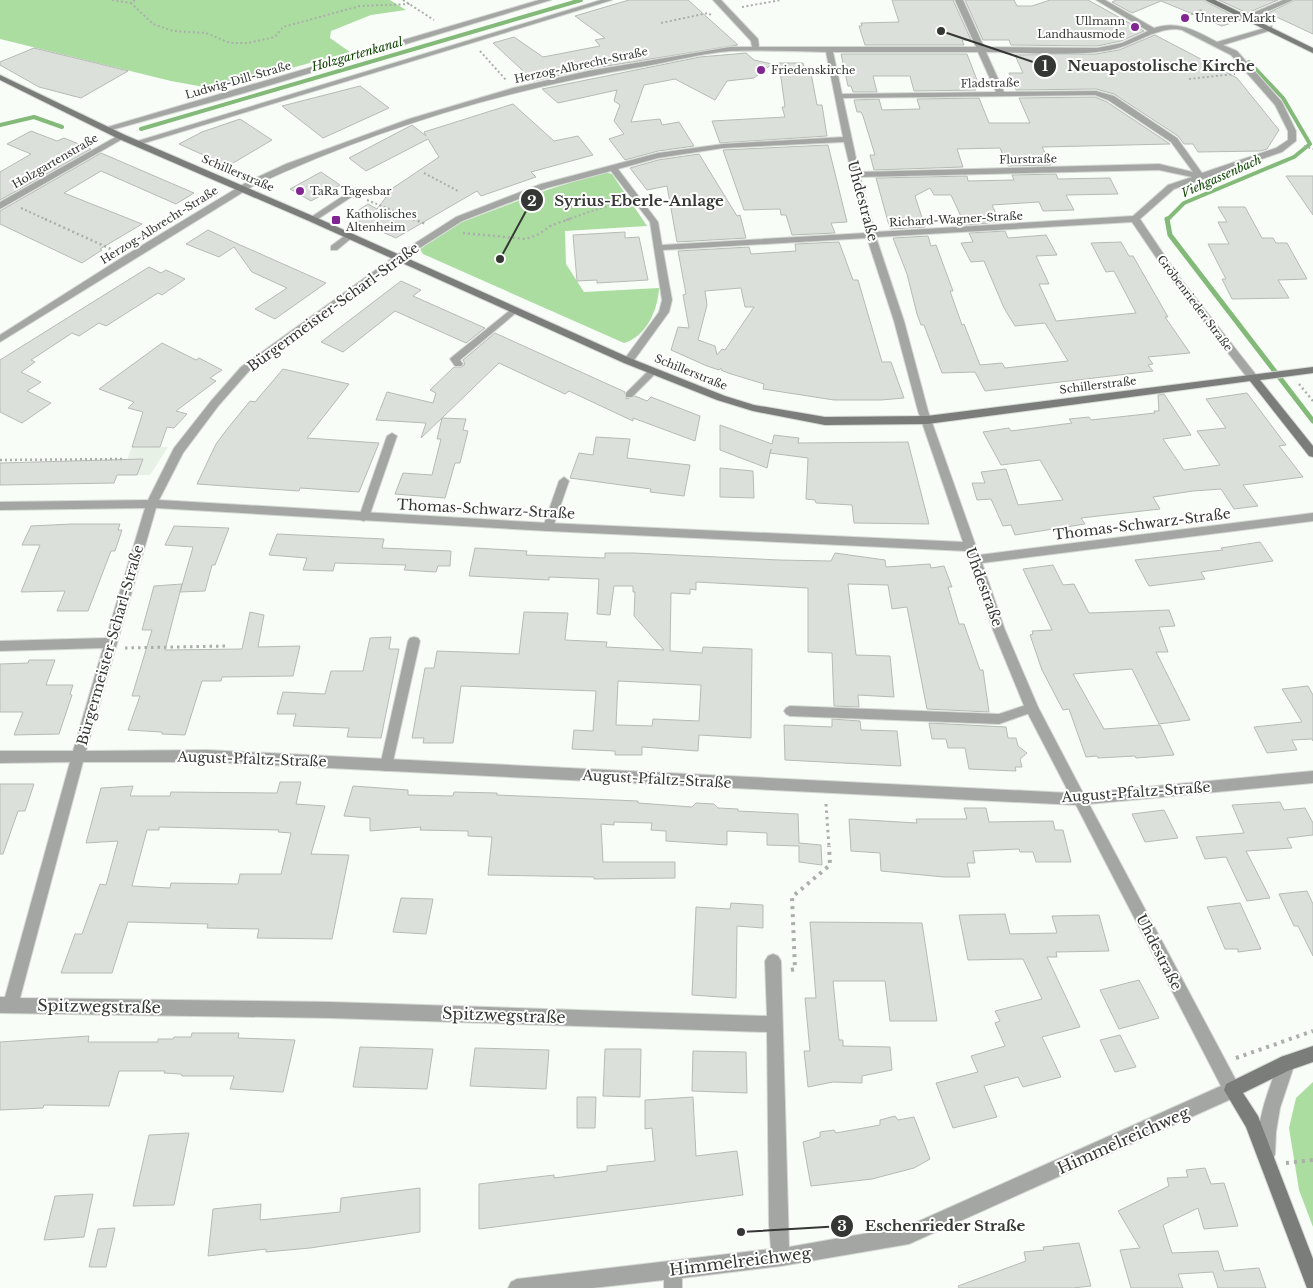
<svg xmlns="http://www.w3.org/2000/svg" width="1313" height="1288" font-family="'Libre Baskerville',serif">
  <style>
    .built { fill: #e8f1e6 }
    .green { fill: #abdda1 }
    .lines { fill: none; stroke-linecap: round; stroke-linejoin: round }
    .stream-far1 { stroke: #84ba79; stroke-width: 4 }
    .stream { stroke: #84ba79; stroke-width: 5 }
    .building { fill: #dce0db; stroke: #b7bbb6; fill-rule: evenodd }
    .lane-casing { stroke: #d5d9d4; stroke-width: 2 }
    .street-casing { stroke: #d5d9d4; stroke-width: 2 }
    .secondary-casing { stroke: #d5d9d4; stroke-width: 2 }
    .path-far3 { stroke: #abafaa; stroke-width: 2; stroke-dasharray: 2 2.5; stroke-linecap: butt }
    .path-far2 { stroke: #abafaa; stroke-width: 2.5; stroke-dasharray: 2 3; stroke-linecap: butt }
    .path-far1 { stroke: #abafaa; stroke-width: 3; stroke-dasharray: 2.5 4; stroke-linecap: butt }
    .path { stroke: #abafaa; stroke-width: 4; stroke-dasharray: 3 5; stroke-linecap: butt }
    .lane { fill: #a4a6a4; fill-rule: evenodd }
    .street { fill: #a4a6a4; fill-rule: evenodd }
    .secondary { fill: #7b7d7a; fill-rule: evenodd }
    .poi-dot { fill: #802592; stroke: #fff; stroke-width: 2 }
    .labels { text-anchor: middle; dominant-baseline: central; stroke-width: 4; stroke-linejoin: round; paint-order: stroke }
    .far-poi-label { font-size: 11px; fill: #353734; stroke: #fff; text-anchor: start }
    .far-street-label { font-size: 11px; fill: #353734; stroke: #fff }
    .far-water-label { font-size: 12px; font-style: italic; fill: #0e4501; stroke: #fff }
    .street-label { font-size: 14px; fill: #353734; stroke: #fff }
    .near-street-label { font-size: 16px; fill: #353734; stroke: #fff }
    .leader { fill: none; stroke: #353734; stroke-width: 2 }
    .callout-dot { fill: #353734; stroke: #fff; stroke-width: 2 }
    .mark-label { font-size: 15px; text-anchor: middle; font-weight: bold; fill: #fff }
    .callout-label { font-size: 15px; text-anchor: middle; font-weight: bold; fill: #353734; stroke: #fff; stroke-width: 4; stroke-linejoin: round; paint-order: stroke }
  </style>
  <rect width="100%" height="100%" fill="#f8fdf7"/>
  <!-- built -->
  <path class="built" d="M132,447h36l-18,28h-29z"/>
  <!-- green -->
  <path class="green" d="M0,0h390l16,10 -35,5 -40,16 -1,7 20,14 -135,37 -44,-8 -171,-42z
    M604,172l8,2 35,52 -82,5 1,33 18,28 75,-4c-1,22 -13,49 -35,55l-201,-89 -3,-5 42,-27 85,-32z
    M1313,1082v145l-14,-37 -10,-62 7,-30z"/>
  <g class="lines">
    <!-- stream-far1 -->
    <path class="stream-far1" d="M0,125l34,-8 28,10
      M141,129l440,-129
      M1167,220l17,-17 110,-46 16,-13 -27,-46 -34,-36"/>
    <!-- stream -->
    <path class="stream" d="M1167,219l3,16 143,186"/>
  </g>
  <!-- building -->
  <path class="building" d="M629,0h59l50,45 -150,24 -54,12 -41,-38 21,-6 29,20 57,-11 -5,-6 10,-2 -30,-22z
    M892,0h61l18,40h-9l2,5h-99l-6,-19h3l-1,-3 38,-1z
    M965,0h49l3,6h15l18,-6h38l56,31 -23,10 -24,5 -86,-1 -2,-5h-26z
    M1116,0h87l38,20 -19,6 -61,-25 -29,12 -20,-11z
    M1219,0h59l-31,13z
    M1295,0h18v34l-45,-21z
    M1155,35l82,43 42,52 -12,19 -7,2 -62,1 -5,-8h-9l-6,-8 -64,-42 -18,-5 -80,1 -7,-17h14l-8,-18 81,-1 23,-4z
    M34,48l62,15 32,8 -47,27 -42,-11 -39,-22v-3z
    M746,53l8,7 18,4 -18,14 -27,3 -12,19 -40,-21 -31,6 -13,37 29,-3 2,6 17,-3 15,24 -36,5 -33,9 -16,-21 15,-5 -10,-13 6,-16 -6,-4 3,-11 -59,13 -16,-14 158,-32z
    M841,54h126l13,34h-6l2,2 -62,1 -4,-15h-37l4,16h-24l-2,-6h-3z
    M779,63h24l3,10h5l6,32h5l5,31 -107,7 -8,-22 73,-4 -3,-10h3z
    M360,86l29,22 -66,30 -41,-32z
    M1095,97l12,5 63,42 -128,3 9,18 -43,1 -8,-18 -43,1 6,18 -89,3 -4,-15h5l-12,-39 -2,-4h-4l-3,-12 25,-1 3,11 38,-1 -3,-10 62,-1 10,25h41l-11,-25z
    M513,104l41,37 24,-5 15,19 -62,17 5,5 -55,19 -4,-5 -81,47 -48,-21 20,-13 9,5 16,-21 46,-31 -11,-18 -62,32 -17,-13 63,-33 14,11 -2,-4z
    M240,119l32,21 -44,26 -49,-22 23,-12z
    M31,131l26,10 7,-3 27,11 -91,51v-28l31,-18 -24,-10z
    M828,145l19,77 -16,1 4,10 -43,2 -6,-20h-5l-1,-6 -36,1 -21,-60z
    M101,153l93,40 -18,11 -75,-33 -37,22 78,31 -42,25 2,1 -20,13 -82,-39v-13z
    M699,154l38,62 3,-1 6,23 -69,4 -10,-56 -20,4 -17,-22 28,-8z
    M321,172l19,13 -29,16 -21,-12z
    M1056,174l2,5 52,-1 8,16 -52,1 8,15 -31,1 -4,-9 -47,3 8,17 -35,3 -14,-30h-17l-4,-7 -15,8 10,31 -35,2 -14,-51 91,-2 1,5 46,-1 -2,-5z
    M1286,176h27v39z
    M1218,207h27l17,31h11l3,5h11l20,36 -29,1 11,18 -57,1 -10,-20h4l-18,-35h21l-11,-22h9z
    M208,230l30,14 88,39 -51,36 -20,-10 32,-21 -35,-16 -18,-25 -15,10 -33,-13z
    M1005,231l3,7 38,-3 11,20 -21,1 13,28h-10l17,37 80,-8 -22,-42 -8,1 -15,-29 30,-1 8,14h4l35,61h-3l25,36 -42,4 5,7 -5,1 5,6 -168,20 -10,-19 -33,1 -18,-48h-3l-4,-11 -10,-40 -14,-36 35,-2 3,10 5,-1 17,46h-3l12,34 2,-1 16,41 22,-2 3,5 63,-7 -23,-38 -30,3 -11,-18 -20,-47 -13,1 -10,-19 12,-1 -4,-9z
    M625,232v6l14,-1 9,43 -51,3v-3l-20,1 -4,-46z
    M839,242l14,38h5l24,82h9l13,36 -23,2h-47l-71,-11 1,-5 -36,-11 -7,-3v-2l-2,2 -12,-4 -36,-16 7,-23 11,1 -6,-33 3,-1 -8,-43 71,-4 2,7 45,-3 -1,-7zM741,288l4,19h9l-29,43 -3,-1 -5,6 -2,-9 -17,-6 9,-35 -2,-14z
    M149,267l12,6 5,-3 19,9 -23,16 -4,-2 -52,33 -7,-3 -20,13 -7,-3 -41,27 4,2 -14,10 20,10 -14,9 24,12 -29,20 -22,-11v-52z
    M401,281l20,9 -8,6 72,32 -19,15 -71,-32 -52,41 -22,-10z
    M495,333l130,59 1,7 9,-3 12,5 4,-4 49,19 -5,25 -62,-23v3l-64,-30 -4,3 -66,-31 -57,55 24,1 -3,11 5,1 -8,32h-5l-10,35 -50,-4 8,-21 29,2 9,-36h-4l5,-21 -21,20 5,-15 -50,-3 11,-28 46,11 3,-10 -6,-3 24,-23h8l3,-3 -2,-4z
    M162,343l34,17 3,-2 23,12 -12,8 6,3 -40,30 11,3 -13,14 -7,-1 -7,20h-28l11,-35 -15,-4 6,-6 -35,-13z
    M283,369l66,15 -42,54 72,5 -20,49 -59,-4 -1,3 -102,-7 19,-40 12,-16 22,-27 5,1z
    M1247,393l39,52 -7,1 24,31 -60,8 15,21 -24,3 -13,-20 -28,2 -40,6 7,12 -79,9 4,6 -70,11 -4,-10 -8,1 -12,-27 -14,1 -5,-17h13l-4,-11 25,-3 12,36 45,-5 -23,-40 -39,5 -18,-33 26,-4 2,3 61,-8 -3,-4 20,-2 2,3 64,-7 -1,-2h5l-1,-16 6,-1 27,41 -28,4 21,31 36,-5 -23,-34 29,-3 -20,-29z
    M720,425l52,19 2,-9 25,3 -1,5 110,-1 21,82 -75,-1 -2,-18 -36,-2 -1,-3 -9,-1 2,-41 -38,-5 1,-4 -4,19 -47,-18z
    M596,437l34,2 -3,19 63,7 -6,31 -34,-4 1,-3 -81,-11 9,-25 14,2z
    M143,459l-6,16h-20l-3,8 -114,2v-22z
    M720,468l33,3 1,27 -34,-1z
    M72,524h48l-2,6h4l-7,21h-4l-23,60h-31l8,-20 -44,1 19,-47h-18l9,-19z
    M174,526l55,2 -14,37h-3l-7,26 -25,1 -15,58 77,-1 8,-37 14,3 -6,32 42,-1 -7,30 -71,1 -1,4h-19l-17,54 -23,-1v-2l-34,-2 12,-34h-8l20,-66h-10l12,-44 28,-2 -2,8 13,-45 -28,-2z
    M277,534l107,5 -2,9 69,3 -1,15h-12l-2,6 -32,-2 2,-5 -71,-2 -2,8 -30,-1 4,-12 -38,-3z
    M1260,542l13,19 -72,11 4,7 -56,7 -14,-26 88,-10 -2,-2z
    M475,548l52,3 -1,4 79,3v-5h29l145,7 52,1 4,-8 50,7 1,7 44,-3 1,4 13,-2 8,21h-4l11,37h5l16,46h3l6,42 -62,-3 -20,-102 -15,2 -4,-24 -40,-1 8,71 34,1 4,41 -36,-2 1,12 -25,-1 -2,-53 -24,-1v-64l-112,-6v8l-6,-1v5l-19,-1 -1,58 32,2 1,-6 49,2 -1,89 -52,-3 -1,16 -56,-4v8h-27v-4l-43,-2 2,-19 19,1 3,-40 -135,-5 -8,57h-30l1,-5h-12l13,-70h9l3,-17 82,3 5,-42 44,1 -3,27 42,2 -1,5 58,3 -30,-34 1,-24h-2v-6h-19l-4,29 -13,-1 2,-35 -50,-2v3l-80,-4zM618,681l83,4 -2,36 -46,-2 -1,7 -36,-1z
    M1053,565l10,20 11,-1 15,29 80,-3 6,16 -16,1 9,25h-12l34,68 -31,4 -27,-55 -59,5 31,55 56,-4 14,30 -38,3 -1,-2 -37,2 -1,-2 -11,1 -17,-48 -6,1 -21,-40 -12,-35 3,-1 -1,-3 20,-1 -29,-61z
    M391,637l-2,12h10l-18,89 -34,-1 2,-9 -56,-2 3,-12h-19l6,-22 42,2 6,-23h32l7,-33z
    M29,660h26l-9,25h27l-3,9 2,1 -13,39 -45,1 9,-23h-23v-48l28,-1z
    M1308,686l5,9v46l-1,-2 -20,1 5,10 -30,3 -13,-26 48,-5 -20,-33z
    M832,719l28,2 1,9 36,1 4,35 -116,-6 -1,-35 48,2z
    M929,723l77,4 2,11h8l2,8 9,7 -7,6 2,8h-7l1,4 -47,-2 -4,-21h-17l-2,-9h-14z
    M280,782h21l-5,22 29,2 -14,48 38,1 -17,84 -75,-1 2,-9 -52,-1 1,-4 -80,-2 -16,51h-51l14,-39h7l18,-50 6,1 12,-44 -32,2 15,-55 32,-2 -3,10h40l1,-4 106,1zM159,827l120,3 -1,2 13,1 -10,41h-41l-2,10 -67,-1 -1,5 -38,-2 15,-56h12z
    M0,784h34l-9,27h-7l-15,43h-3z
    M353,786l55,4v5l45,1 1,-4 43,1v2l141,6v2l54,4 4,-4 18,1 4,4 20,1v2l60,3 1,29 22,2 1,20 -23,-3v-16l-32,-1v-12l-40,-2v14l-61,-4v-10l-15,-1 1,-7 -38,-1v3l-13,-1 2,38h72v16l-81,1v-2l-106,-2 4,-38 -24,-1v-5l-48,-1 1,-3 -51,4v-13l-26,-2z
    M1280,802l4,8 21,-2 8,15v12l-26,3 5,10 -46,3 24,47 -23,3 -21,-44 -21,2 -9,-22 48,-4 -12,-28z
    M964,808h22l3,14 64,-1 2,9h8l8,32h-35l-3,-10h-13l-1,-3 -46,2 2,12h-8l3,14h-26l-63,-6 -1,-18 -29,-2 -2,-32 68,4 -1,-4h51z
    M1164,810l14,28 -33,4 -13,-28z
    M1307,891l6,13v52l-15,-30h-4l-15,-32z
    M401,898l32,1 -7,35 -33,-2z
    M731,903l32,2v23l-26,-2 -1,72 -44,-3 4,-88 34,2z
    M1240,903l21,46 -23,3v-3h-13l-18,-42z
    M1005,914l5,20 47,-1 -5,-17 47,-1 10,36 -53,1 1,5h-10l33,70 -38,10 19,40 -38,10 -5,-10 -34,9 13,31 -44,11 -17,-45 42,-11 -7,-16 34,-10 -10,-23 5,-2 -5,-10 47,-12 -19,-40 -55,1 -9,-45z
    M810,922l112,1 15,98h-47l-5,-40h-52l6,59h4v6l47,1 2,23 -30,6v7l-29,-1 -25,5 -4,-36h6l-5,-53h11z
    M1139,980l20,38 -40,11 -19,-39z
    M192,1033h47l-1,5 57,2 -12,52 -53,-3 4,-13h-52l-1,-2 -17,-1 1,-2h-46l-10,35 -65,-1 -1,3 -43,2v-68l89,-6 -1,6h70v-3h15l1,-2h17z
    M1120,1035l16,32 -21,5 -15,-32z
    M360,1047l73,2 -6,40 -74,-2z
    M475,1048l74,2 -3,39 -76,-3z
    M605,1049h36l-1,48 -37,-1z
    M693,1051l53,1 1,41 -55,-2z
    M577,1097h19l-1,31h-18z
    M693,1097l3,59 41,-5 6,44 -264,34v-45l75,-9v3l53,-7v-5l48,-5 -3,-33 -7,1v-29z
    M895,1116l3,4 16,-3 16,42 -16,9 -42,11 -61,7 -8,-44 17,-5v-5l14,-2 2,3 44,-8v-5z
    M189,1133l-15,72 -41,1 16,-71z
    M1205,1168l6,16 13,-1 14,43 -34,3 -6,-21 -35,17 9,28 46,-2 6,20 35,-3 7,20h-48l-5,-16 -35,2 5,14h-52l-11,-38 20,-2 -22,-37 51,-25 -2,-8 21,-1 -2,-7z
    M420,1188v44l-110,16 -44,4v-3l-58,7 5,-47 48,-5 -1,16 80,-8 1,-14z
    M93,1194l-9,43 -40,3 11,-44z
    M115,1228l-9,39h-17l9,-38z
    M1079,1243l12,43 -18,2h-114l-1,-2 68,-25 -2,-9 20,-2 -1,-3z"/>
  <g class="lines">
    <defs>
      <path id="lane" d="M355,188l7,2 -47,31 -7,-2z
        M347,234l7,2 -17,14h-6v-4z
        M514,307l4,3 -1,2 -57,48 3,4 -2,2h-6l-5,-7 2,-2z
        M653,368l5,3 -26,26h-6v-4l24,-24z
        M392,433l5,3 -28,81 -5,4 -4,-1 -1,-3 28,-81z
        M564,477l5,4 -16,46 -5,4 -4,-1 -1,-3 16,-46z
        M414,637l4,1 2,3 -28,125 -2,4 -4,1 -4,-1 -2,-4 28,-125 2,-3z
        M1032,703l4,2 2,3 -2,3 -37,13 -209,-8 -4,-2 -2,-3 2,-3 4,-2 209,8z"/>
      <path id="street" d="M539,0h12l-307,93 -136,38 -7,-2z
        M601,0h11l-474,145 -7,-2z
        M713,0h8l37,39 1,8h217l-21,-47h8l21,47 113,1 25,-5 26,-12 -52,-31h9l49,28c24,-8 42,3 63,14l55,-16v4l-49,15 14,6 45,51 14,29v10l-14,11 -108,37 -34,30 37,55 80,102v4h-8l-79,-102 -38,-56 -256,15 28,84 24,90 51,144 334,-42v8l-331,42 23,67 33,77 45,86 230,-22v12l-224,21 149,280 2,6 -2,6 -329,148 -128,22 -99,12v10h-18v-8l-71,8h-85l3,-6 6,-3 254,-30 -2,-24 -2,-193 -437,-14 -330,-5v-16h5l65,-235 -70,1v-12h73l30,-103 -103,3v-10l106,-3 39,-130 -145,2v-8l148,-2 26,-52 37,-47 30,-34 154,-111 61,-39 85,-33 117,-31 65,-9 120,-7 -17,-85c-32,-1 -63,-2 -95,-1 -28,2 -57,10 -85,15 -135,22 -269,62 -393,120l-253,156v-7l126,-80 121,-73 39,-18 123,-45 104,-31 75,-17 142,-24h22l-1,-6zM1176,29l6,1 49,25 44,50 13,26v9l-12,8 -74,25 -25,-35 -63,-42 -18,-5 -92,1 -18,-40c38,0 87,5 124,-2 23,-4 43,-21 66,-21zM833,52h145l18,40 -154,2zM1095,95l13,5 63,42 22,30 -34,-8 -300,8 -16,-74zM844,142l22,91 -204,12 -4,-23 -40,-53 40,-11 65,-10zM1159,170l33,7 -24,8 -35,31 -258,16 -15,-55zM611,171l39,51 12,78 -3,12 -36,49 5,3 4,-1 37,-51 3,-12 -9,-50 204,-12 27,83 24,90 45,131 -415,-19 -389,-23 24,-47 36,-48 30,-34 152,-111 61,-39 85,-33zM156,508l392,23 418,20 27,79 32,78 44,85 -862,-43 -121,1zM83,762h124l869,43 145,281 -313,140 -119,21 -8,-286 -3,-5 -5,-2 -5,2 -3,5 2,55 -437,-14 -310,-4z
        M1283,0h10l-43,19 -7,-2z
        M119,135l7,2 -126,72v-7z
        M1287,1055l6,2 2,6 -15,45 -4,24 -1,22 -2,6 -6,2 -6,-2c-11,-27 10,-77 20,-103z"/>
      <path id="secondary" d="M1205,0h10l98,48v5z
        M0,75l125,60 190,82 317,142 93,37 29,9 71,12 102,-1 386,-49v6l-53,7 53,66v11l-4,-1 -59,-75 -323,43 -102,1 -72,-14 -36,-11 -93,-37 -315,-142 -190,-82 -119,-59z
        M1313,1046v16l-23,8 -47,23 15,23 55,143v29h-6l-61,-161 -22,-37 2,-6 55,-27z"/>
    </defs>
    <!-- lane casing -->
    <use href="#lane" class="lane-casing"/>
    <!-- street casing -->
    <use href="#street" class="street-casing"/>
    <!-- secondary casing -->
    <use href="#secondary" class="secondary-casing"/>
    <!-- path-far3 -->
    <path class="path-far3" d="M112,0l19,3
      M135,0l-4,3 22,21 20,7 33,2 24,10h18l27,-6 8,-10 77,-21 50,-2
      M403,0l31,20
      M742,7l39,-7
      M1187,16l15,-6
      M661,23l47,-10 3,2
      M480,51l26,29
      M1189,79l46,-5
      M1304,146l9,3
      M424,173l34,18
      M367,200l49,20
      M21,208l26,12
      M566,220l55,-19"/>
    <!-- path-far2 -->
    <path class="path-far2" d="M45,219l68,31
      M413,219l13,5
      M463,233l63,6 13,-5 13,-9 18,-6
      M1299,384l14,17
      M0,460l125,-1"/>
    <!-- path-far1 -->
    <path class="path-far1" d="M125,648l100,-2
      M826,804l3,43"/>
    <!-- path -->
    <path class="path" d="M791,970l4,-1 -3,-72 38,-32 -1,-19
      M1236,1058l77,-27
      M1286,1163l27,-3"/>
    <!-- lane -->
    <use href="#lane" class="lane"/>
    <!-- street -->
    <use href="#street" class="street"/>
    <!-- secondary -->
    <use href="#secondary" class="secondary"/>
  </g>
  <!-- markers -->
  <g class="poi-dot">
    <circle cx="1185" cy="18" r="5"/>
    <circle cx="1135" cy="27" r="5"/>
    <circle cx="761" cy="70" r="5"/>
    <circle cx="300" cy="191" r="5"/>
    <rect x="331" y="215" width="10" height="10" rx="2.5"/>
  </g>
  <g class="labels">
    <!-- far-poi labels -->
    <g class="far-poi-label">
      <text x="1195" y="18">Unterer Markt</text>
      <text x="1125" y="21" text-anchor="end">Ullmann<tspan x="1125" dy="13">Landhausmode</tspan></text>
      <text x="771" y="70">Friedenskirche</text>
      <text x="310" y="191">TaRa Tagesbar</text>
      <text x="346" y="214">Katholisches<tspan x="346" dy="13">Altenheim</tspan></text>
    </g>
    <!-- far-street labels -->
    <g class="far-street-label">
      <text transform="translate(581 65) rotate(-12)">Herzog-Albrecht-Straße</text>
      <text transform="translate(238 80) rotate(-16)">Ludwig-Dill-Straße</text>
      <text transform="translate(990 83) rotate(-1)">Fladstraße</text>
      <text transform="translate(1028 159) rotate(-1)">Flurstraße</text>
      <text transform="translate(55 161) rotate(-30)">Holzgartenstraße</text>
      <text transform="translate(238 173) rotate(23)">Schillerstraße</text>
      <text transform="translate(956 219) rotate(-3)">Richard-Wagner-Straße</text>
      <text transform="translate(159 225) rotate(-32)">Herzog-Albrecht-Straße</text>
      <text transform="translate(1195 303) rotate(53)">Gröbenrieder Straße</text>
      <text transform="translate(691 372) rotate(22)">Schillerstraße</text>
      <text transform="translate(1098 385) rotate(-7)">Schillerstraße</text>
    </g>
    <!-- far-water labels -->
    <g class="far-water-label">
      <text transform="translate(357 54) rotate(-16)">Holzgartenkanal</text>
      <text transform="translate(1221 176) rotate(-24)">Viehgassenbach</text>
    </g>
    <!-- street labels -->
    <g class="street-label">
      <text transform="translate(863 201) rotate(75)">Uhdestraße</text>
      <text transform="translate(333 307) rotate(-36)">Bürgermeister-Scharl-Straße</text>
      <text transform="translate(486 509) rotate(3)">Thomas-Schwarz-Straße</text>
      <text transform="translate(1142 524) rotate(-7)">Thomas-Schwarz-Straße</text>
      <text transform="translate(984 587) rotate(70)">Uhdestraße</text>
      <text transform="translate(110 645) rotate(-74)">Bürgermeister-Scharl-Straße</text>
      <text transform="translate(252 759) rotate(2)">August-Pfaltz-Straße</text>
      <text transform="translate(657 779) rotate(3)">August-Pfaltz-Straße</text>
      <text transform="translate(1136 792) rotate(-4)">August-Pfaltz-Straße</text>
      <text transform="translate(1159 952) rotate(63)">Uhdestraße</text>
    </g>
    <!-- near-street labels -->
    <g class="near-street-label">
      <text transform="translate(99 1006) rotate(1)">Spitzwegstraße</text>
      <text transform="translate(504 1015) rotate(2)">Spitzwegstraße</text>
      <text transform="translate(1123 1140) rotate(-24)">Himmelreichweg</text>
      <text transform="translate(740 1261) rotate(-7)">Himmelreichweg</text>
    </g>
  </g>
  <!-- callouts -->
  <path class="leader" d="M941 31L1045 66M500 259L532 200M741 1232L842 1226"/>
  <g class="callout-dot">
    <circle cx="941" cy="31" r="5"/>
    <circle cx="500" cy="259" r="5"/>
    <circle cx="741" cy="1232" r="5"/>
    <circle cx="1045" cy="66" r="12"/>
    <circle cx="532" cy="200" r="12"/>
    <circle cx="842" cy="1226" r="12"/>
  </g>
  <g class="mark-label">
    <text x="1045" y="71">1</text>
    <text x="532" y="206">2</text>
    <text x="842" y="1231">3</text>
  </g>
  <g class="callout-label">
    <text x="1161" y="71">Neuapostolische Kirche</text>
    <text x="639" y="206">Syrius-Eberle-Anlage</text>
    <text x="945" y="1231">Eschenrieder Straße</text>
  </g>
</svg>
